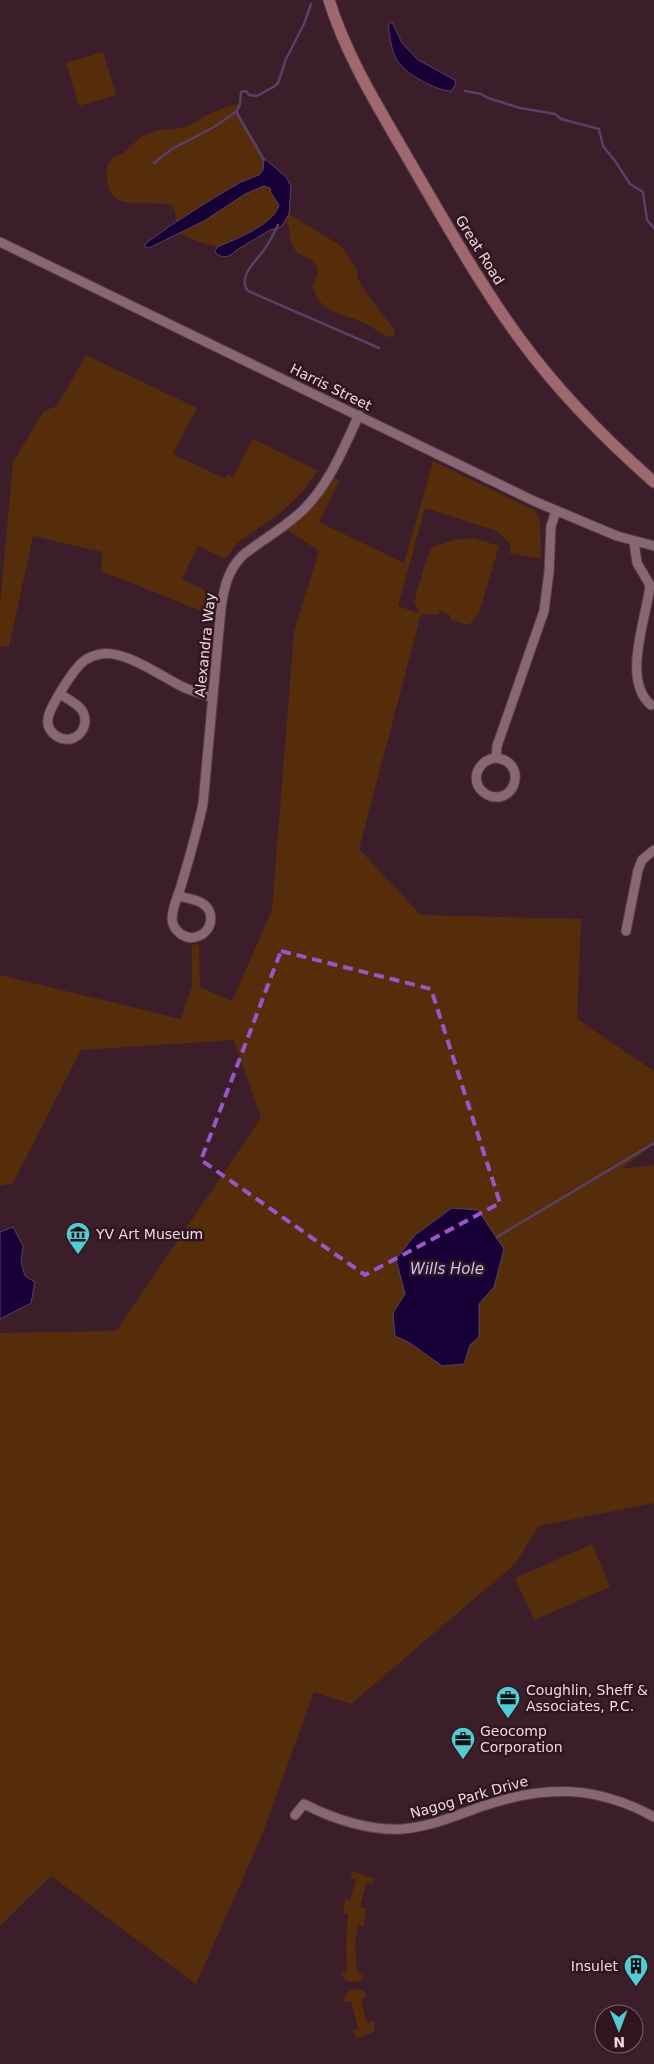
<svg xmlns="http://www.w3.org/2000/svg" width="654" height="2064" font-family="'DejaVu Sans',sans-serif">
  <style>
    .green { fill: #552d0a }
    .water { fill: #160036; stroke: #574169 }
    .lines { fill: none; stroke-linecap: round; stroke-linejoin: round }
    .stream { stroke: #574169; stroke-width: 2.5 }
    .street-casing { stroke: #563e48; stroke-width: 11 }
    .secondary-casing { stroke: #563e48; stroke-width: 13 }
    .street { stroke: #896673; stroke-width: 9 }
    .secondary { stroke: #9f686f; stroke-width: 11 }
    .marked { fill: none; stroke: #9857c7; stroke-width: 4; stroke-dasharray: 10 6; stroke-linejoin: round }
    .labels { text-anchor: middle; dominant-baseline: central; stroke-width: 5; stroke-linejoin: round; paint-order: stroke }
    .street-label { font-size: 14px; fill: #eed9e0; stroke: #301520 }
    .poi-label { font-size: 14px; fill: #eed9e0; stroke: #301520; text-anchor: start }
    .water-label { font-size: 15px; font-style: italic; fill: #cabff6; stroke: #301520 }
  </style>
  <rect width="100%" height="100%" fill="#3b1e2a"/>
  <!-- green -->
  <path class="green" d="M103,52l13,43 -37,11 -13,-43z
    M240,104l-3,7 1,4 26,43 -1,12 -4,5 -18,7 -65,40 -1,-11 -4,-6c-32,-7 -67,13 -64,-39l7,-9 8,-3 20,-18 14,-5 30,-4 23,-13 19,-8z
    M264,186l6,2 1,5 8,12c-4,19 -45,35 -62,42l-27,-8 -10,-7 42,-22 23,-16z
    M289,214l52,32 15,22 2,10 6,12 29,38 2,4 -1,5c-10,1 -16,-6 -24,-11 -14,-9 -32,-9 -46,-20 -6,-6 -9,-12 -12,-20 18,-29 -12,-25 -19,-39 -4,-7 -2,-18 -7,-27z
    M86,355l111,53 -24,46 52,25 2,-5 6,3 20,-38 65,32 -15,20 -18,18 -48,34 -12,16 -27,-13 -16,33 30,15 -1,21 -110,-44 1,-19 -69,-16 -24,111 -9,-1v-42l13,-142 31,-51 13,-5z
    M433,461l103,50 4,9 1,39 -32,-6 2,-8 -14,-14 -72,-23 -27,98 23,8 -62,235 62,66 160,4 -4,100 77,52v73l-33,25 33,-4v338l-115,23 -24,38 -164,140 -37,-12 -52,143 -66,149 -145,-108 -51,50v-593l116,-2 145,-213 -27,-78 -153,10 -68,133 -13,3v-211l181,44 11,-34v-40l7,-1 1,43 32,14 40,-91 22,-278 25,-81 -35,-23 49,-51 6,4 -20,41 85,41z
    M474,538l25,8 -20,67 -10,12 -19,-5v-5l-9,-4 -4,4 -17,-1 -6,-11 10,-36 8,-20 22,-7z
    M592,1544l18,43 -76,33 -19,-42z
    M352,1871l22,8 -2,5 -6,-1 -6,24 6,2 -2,17 -6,-1 -3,18 2,30h6v6l-6,3 -11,-1 -5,-6v-2l6,-1 -1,-27 2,-31 -5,-1 2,-14 5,1 6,-20 -5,-2z
    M359,1989l6,3 1,5 -5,2 6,24 7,-2v11l-17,6 -5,-7 6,-2 -7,-28 -6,1 -1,-4 6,-8z"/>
  <!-- water -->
  <path class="water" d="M392,22l10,21 16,17 37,20 1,4 -5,7c-15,0 -47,-18 -54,-31 -6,-10 -7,-24 -9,-35z
    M264,158l22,19 5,9 -2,28 -8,13 -11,3 -35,21c-6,7 -13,8 -20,1l2,-5c17,-7 58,-23 62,-42l-8,-12 -1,-5 -6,-2 -19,8 -41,27 -47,23 -8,4 -4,-1v-3l23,-17 49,-31 24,-14 18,-7 4,-5z
    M452,1208l26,2 26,39 -10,38 -15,17v33l-9,8 -6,19 -22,2 -32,-23 -15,-7 -2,-23 12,-19 -9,-35 19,-24z
    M13,1227l10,19 -2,16 4,14 10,6 -4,21 -31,16v-87z"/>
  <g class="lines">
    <!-- stream -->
    <path class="stream" d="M465,91l16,3 7,4 32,10 35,6 6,5 38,10 4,17 12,15 15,23 13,8 4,28 7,8
      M237,111l1,4 26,45
      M154,163l18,-14 42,-22 23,-16 3,-7 1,-12 5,-1 3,4 8,1 18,-10 3,-3 8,-24 18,-35 7,-20
      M278,225c-4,8 -9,18 -14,25 -8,11 -27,27 -16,41l131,57
      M497,1237l157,-94"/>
    <defs>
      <path id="street" d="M0,242l536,260 81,34 37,10
        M634,542l3,21 13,22c-3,32 -29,95 1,120
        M60,694c6,4 14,8 19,13 11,10 6,29 -9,32 -6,1 -11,-1 -15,-4 -5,-4 -8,-10 -7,-16 1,-11 26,-51 36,-58 4,-3 11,-6 17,-7 22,-5 60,22 80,32 10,5 21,8 32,12
        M496,758c31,3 21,46 -6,38 -5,-2 -9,-5 -12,-10 -6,-14 5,-27 18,-28l1,-12 47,-135 5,-39 2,-46 5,-15
        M178,896c12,3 28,4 32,17 3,11 -3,21 -14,24 -11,3 -23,-6 -24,-18 0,-11 6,-23 9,-33 8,-27 16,-54 22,-82l18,-196c3,-21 7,-38 22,-53 19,-15 41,-27 59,-44 27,-26 41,-62 57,-96
        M626,931l12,-61 4,-10 12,-10
        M295,1815l9,-11c29,15 66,27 98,25 28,-2 55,-14 81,-23 61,-21 113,-21 171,11"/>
      <path id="secondary" d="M329,0c18,58 51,110 81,162 35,60 69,121 110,177 38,52 85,100 134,143"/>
    </defs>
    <!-- street casing -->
    <use href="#street" class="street-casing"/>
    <!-- secondary casing -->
    <use href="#secondary" class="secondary-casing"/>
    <!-- street -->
    <use href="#street" class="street"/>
    <!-- secondary -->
    <use href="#secondary" class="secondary"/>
  </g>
  <!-- marked area -->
  <path class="marked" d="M281,951l150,38 69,214 -135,72 -164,-115z"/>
  <!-- icons -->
  <defs>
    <symbol id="museum-pin" viewBox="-11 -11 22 30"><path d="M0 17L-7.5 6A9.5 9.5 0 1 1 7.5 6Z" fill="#51ccd4" stroke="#301520"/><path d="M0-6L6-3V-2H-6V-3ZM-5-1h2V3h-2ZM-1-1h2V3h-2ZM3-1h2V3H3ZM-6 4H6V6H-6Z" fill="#111"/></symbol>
    <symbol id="office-pin" viewBox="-11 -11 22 30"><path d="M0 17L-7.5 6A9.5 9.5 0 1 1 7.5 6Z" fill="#51ccd4" stroke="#301520"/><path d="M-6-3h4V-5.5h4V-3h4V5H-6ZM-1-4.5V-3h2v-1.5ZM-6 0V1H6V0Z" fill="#111"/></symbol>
    <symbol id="building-pin" viewBox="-11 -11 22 30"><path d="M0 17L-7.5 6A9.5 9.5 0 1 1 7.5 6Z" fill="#51ccd4" stroke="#301520"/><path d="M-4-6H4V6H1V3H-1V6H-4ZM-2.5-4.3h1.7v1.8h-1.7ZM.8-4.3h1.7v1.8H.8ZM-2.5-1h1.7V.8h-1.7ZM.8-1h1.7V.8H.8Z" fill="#111"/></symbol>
  </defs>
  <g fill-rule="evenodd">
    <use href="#museum-pin" x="64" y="1220" width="28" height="38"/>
    <use href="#office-pin" x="494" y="1684" width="28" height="38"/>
    <use href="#office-pin" x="449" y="1725" width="28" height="38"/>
    <use href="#building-pin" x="622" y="1952" width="28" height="38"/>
  </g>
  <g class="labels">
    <!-- street labels -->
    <g class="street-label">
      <text transform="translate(480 250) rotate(58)">Great Road</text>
      <text transform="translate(331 387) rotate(26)">Harris Street</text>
      <text transform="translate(205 645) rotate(-84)">Alexandra Way</text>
      <text transform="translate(469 1797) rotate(-16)">Nagog Park Drive</text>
    </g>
    <!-- poi labels -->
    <g class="poi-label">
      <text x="96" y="1234">YV Art Museum</text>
      <text x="526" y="1690">Coughlin, Sheff &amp;<tspan x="526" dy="16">Associates, P.C.</tspan></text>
      <text x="480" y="1731">Geocomp<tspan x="480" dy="16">Corporation</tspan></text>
      <text x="618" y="1966" text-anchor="end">Insulet</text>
    </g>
    <!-- water labels -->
    <g class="water-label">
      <text x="447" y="1269">Wills Hole</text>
    </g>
  </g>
  <!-- north arrow -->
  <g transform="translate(619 2029) rotate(179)"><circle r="24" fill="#301520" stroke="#7c636d"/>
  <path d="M0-4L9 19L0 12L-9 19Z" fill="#51ccd4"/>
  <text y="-8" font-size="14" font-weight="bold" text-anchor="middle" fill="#eed9e0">N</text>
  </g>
</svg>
